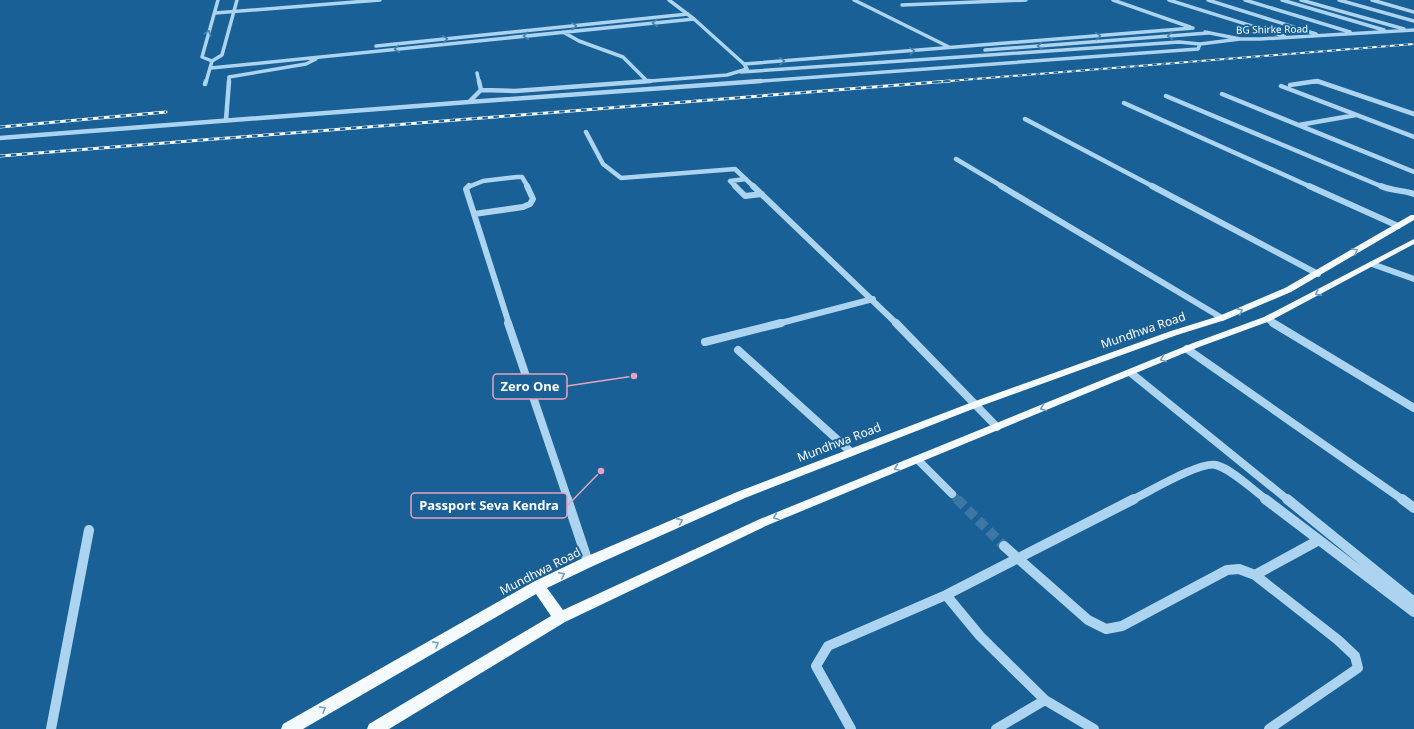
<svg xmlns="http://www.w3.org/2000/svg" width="1414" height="729" font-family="'Noto Sans',sans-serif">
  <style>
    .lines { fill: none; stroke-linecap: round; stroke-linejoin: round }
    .minor-tunnel-far1 { stroke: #3c78a6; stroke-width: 8; stroke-dasharray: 8 3.5; stroke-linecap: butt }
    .minor-tunnel { stroke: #3c78a6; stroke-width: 10; stroke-dasharray: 10 5; stroke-linecap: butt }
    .minor-far4 { stroke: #acd4f0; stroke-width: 3.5 }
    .minor-far3 { stroke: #acd4f0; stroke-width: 4.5 }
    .minor-far2 { stroke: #acd4f0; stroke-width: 6 }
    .minor-far1 { stroke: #acd4f0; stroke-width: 8 }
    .minor { stroke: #acd4f0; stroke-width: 10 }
    .major { fill: #f5faff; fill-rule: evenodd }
    .rail-far1-casing { stroke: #fff; stroke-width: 2 }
    .rail-casing { stroke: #fff; stroke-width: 3 }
    .rail-far1 { stroke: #196096; stroke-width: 1.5; stroke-dasharray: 4.5; stroke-linecap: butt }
    .rail { stroke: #196096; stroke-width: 2; stroke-dasharray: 5.5; stroke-linecap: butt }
    .oneway { stroke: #4583b1 }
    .oneway2 { stroke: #719ec0 }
    .labels { text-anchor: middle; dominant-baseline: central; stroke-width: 4; stroke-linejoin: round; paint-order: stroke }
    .far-street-label { font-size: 10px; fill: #fff; stroke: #196096 }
    .street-label { font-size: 12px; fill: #fff; stroke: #196096 }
    .leader { fill: none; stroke: #e7a3bd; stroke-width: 1.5 }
    .callout-dot { fill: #e7a3bd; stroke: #196096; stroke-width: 1.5 }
    .callout { fill: #196096; stroke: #e7a3bd; stroke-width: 1.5 }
    .callout-label { font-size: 13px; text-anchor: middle; font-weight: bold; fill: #fff }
  </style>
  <rect width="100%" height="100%" fill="#196096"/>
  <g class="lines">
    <!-- minor-tunnel-far1 -->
    <path class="minor-tunnel-far1" d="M952,494l6,6"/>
    <!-- minor-tunnel -->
    <path class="minor-tunnel" d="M957,499l47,47"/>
    <!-- minor-far4 -->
    <path class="minor-far4" d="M854,0l95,47
      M1113,0l77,27
      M1169,0l115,36
      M1208,0l108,34
      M1245,0l105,32
      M1282,0l102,30
      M1301,0l103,29
      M1339,0l75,21
      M1372,0l42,12
      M902,5l124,-5
      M215,13l165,-13
      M563,32l16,9 44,16 24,24
      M1205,32l35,7h20l154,-9
      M376,46l312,-32
      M985,50l223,-17
      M212,61l-10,-4 16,-57
      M744,64l449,-36
      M211,68l483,-49
      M741,72l438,-30 21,2 40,-5
      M477,73l2,9
      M206,82l6,-21 10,-6 15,-55
      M229,82v-5l77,-13 10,-5
      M637,82l90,-7 20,-6 -3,-5 -50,-45 -25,-19
      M747,82l451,-33 2,-5
      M1312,82h7"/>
    <!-- minor-far3 -->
    <path class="minor-far3" d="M479,81l2,9
      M205,84l1,-3
      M1290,85l27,-4 97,33
      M1281,86l133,51
      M1222,94l192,78
      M1166,96l217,91
      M469,102l292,-21
      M1124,103l187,84
      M1025,119l129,68
      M226,120l3,-39
      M1299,125l57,-10
      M586,132l17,32 18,14 114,-9 19,18
      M0,138l469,-36 12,-12 34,1 135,-10
      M956,159l47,28
      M468,187l15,-6 34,-4h5l6,10
      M736,187l-6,-6 16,-2"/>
    <!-- minor-far2 -->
    <path class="minor-far2" d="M469,186l-3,3 8,25
      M735,186l10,10 17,-2
      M753,186l144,138
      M1001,186l221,132
      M1152,186l166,88
      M1309,186l89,40
      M1381,186c11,5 22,4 33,8
      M474,214l35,110
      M474,214l49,-7 7,-3 3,-5 -6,-13
      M1372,264l42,15
      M1267,319l8,5
      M777,324l96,-25"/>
    <!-- minor-far1 -->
    <path class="minor-far1" d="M508,323l60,177
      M896,323l101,104
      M1273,323l141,85
      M705,342l76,-19
      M1187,349l216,151
      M738,350l113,102
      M1131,373l157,127
      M918,460l34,34
      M1132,500c17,-8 68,-39 84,-35 16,4 38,26 51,35"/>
    <!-- minor -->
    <path class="minor" d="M567,499l21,63
      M1265,499l149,113
      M1287,499l127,103
      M1402,499l12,9
      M1004,546l84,74 18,9 16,-3 105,-56 12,-1 16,6 83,65 17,16 3,12 -89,61
      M1255,575l64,-35
      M946,595l34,41 65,64 49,29
      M51,729l38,-199
      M851,729l-35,-63 12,-20 118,-51 188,-96
      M996,729l49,-29"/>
    <!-- major -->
    <path class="major" d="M1411,215h3v5l-123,72 -66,28 -48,15 -199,72 -233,91 -152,68 -46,22 16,22 197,-91 433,-176 71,-26 150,-78v5l-144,77 -71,26 -431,178 -203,97 -176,107h-22l2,-5 182,-108 -15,-22 -233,135h-22l2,-5 250,-142 50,-24 154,-66 233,-89 201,-72 48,-15 66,-28z"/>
    <defs>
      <path id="rail-far1" d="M937,82l477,-38"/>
      <path id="rail" d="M0,127l166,-15
        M0,156l950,-75"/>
    </defs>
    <!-- rail-far1 casing -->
    <use href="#rail-far1" class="rail-far1-casing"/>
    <!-- rail casing -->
    <use href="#rail" class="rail-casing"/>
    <!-- rail-far1 -->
    <use href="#rail-far1" class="rail-far1"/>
    <!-- rail -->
    <use href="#rail" class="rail"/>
  </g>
  <!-- one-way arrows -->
  <defs><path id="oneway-chevron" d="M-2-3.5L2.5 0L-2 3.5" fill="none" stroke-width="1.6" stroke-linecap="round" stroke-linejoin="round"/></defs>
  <g class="oneway">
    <use href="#oneway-chevron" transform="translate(655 23) rotate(174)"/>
    <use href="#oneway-chevron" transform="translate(574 26) rotate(-6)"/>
    <use href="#oneway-chevron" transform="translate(208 33) rotate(-72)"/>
    <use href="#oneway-chevron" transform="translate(526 36) rotate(174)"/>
    <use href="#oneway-chevron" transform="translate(1098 36) rotate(-5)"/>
    <use href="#oneway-chevron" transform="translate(1170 36) rotate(176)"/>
    <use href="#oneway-chevron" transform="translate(445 39) rotate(-6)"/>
    <use href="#oneway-chevron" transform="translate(1040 46) rotate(176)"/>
    <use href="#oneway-chevron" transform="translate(397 49) rotate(174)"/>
    <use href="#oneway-chevron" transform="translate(912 51) rotate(-4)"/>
    <use href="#oneway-chevron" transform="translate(782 61) rotate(-4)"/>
  </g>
  <g class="oneway2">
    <use href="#oneway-chevron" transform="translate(1355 251) rotate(-31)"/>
    <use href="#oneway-chevron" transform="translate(1318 293) rotate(152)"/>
    <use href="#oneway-chevron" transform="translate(1240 311) rotate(-24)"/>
    <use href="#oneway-chevron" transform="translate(1163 359) rotate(157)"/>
    <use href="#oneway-chevron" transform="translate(1043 408) rotate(158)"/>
    <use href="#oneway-chevron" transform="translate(897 468) rotate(158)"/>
    <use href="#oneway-chevron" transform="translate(776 517) rotate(158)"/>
    <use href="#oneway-chevron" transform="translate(680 521) rotate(-24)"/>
    <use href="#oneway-chevron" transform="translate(562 575) rotate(-26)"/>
    <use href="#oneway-chevron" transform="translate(436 644) rotate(-30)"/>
    <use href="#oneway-chevron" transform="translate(323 709) rotate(-30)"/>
  </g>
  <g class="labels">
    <!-- far-street labels -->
    <g class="far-street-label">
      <text transform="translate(1272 29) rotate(-1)">BG Shirke Road</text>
    </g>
    <!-- street labels -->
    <g class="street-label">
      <text transform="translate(1143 330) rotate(-19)">Mundhwa Road</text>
      <text transform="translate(839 442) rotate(-21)">Mundhwa Road</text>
      <text transform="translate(540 571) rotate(-27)">Mundhwa Road</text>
    </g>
  </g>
  <!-- callouts -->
  <path class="leader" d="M634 376L567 386M601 471L567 506"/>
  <g class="callout-dot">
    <circle cx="634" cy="376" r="4"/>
    <circle cx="601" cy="471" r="4"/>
  </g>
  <g class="callout">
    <rect x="493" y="374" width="74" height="25" rx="4"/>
    <rect x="411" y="493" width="156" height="25" rx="4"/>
  </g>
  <g class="callout-label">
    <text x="530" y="391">Zero One</text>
    <text x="489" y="510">Passport Seva Kendra</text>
  </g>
</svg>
